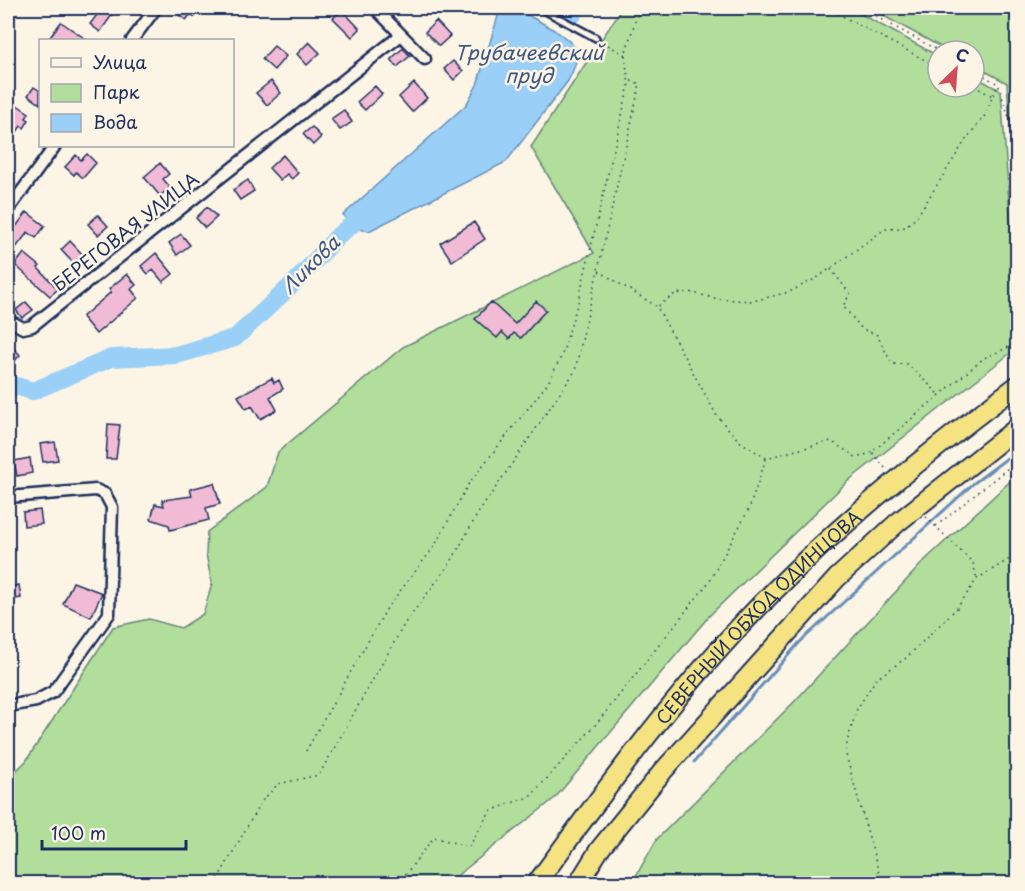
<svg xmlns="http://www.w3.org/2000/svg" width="1025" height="891" font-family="'Playpen Sans',sans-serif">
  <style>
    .green { fill: #b2de9b; stroke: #66867c; stroke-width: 1.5 }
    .water { fill: #9acff8; stroke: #678fba; stroke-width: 1.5 }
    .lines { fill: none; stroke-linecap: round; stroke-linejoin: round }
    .stream { stroke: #678fba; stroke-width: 3 }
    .river { stroke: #9acff8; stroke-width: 18 }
    .building { fill: #f1bbd5; stroke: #1b2f5e; stroke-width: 1.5 }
    .lane-casing { stroke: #1b2f5e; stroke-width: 10 }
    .street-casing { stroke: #1b2f5e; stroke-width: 15 }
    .highway-casing { stroke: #1b2f5e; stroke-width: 22 }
    .path { stroke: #1b2f5e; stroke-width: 1.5; stroke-dasharray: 1.5 4.5; stroke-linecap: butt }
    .lane { stroke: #fcf5e5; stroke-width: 5 }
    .street { stroke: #fcf5e5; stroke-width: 10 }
    .highway { stroke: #f5e381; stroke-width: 18 }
    .labels { text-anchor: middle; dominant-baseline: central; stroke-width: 5; stroke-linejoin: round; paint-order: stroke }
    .street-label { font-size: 18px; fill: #1b2f5e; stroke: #fcf5e5 }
    .water-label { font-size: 20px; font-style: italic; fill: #3b5784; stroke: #fcf5e5 }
  </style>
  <rect width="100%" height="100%" fill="#fcf5e5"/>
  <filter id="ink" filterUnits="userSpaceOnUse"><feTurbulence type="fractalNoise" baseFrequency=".0167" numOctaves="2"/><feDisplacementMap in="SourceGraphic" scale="12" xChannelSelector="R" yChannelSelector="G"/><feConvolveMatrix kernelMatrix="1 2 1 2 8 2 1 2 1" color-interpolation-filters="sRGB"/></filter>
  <g filter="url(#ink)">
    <!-- green -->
    <path class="green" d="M622,8h228l88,48v31h36v-11l27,15 16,222v35l-169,133 -138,134 -155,183 -97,77 -6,8 -444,1v-105l18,-18 87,-134 36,-8 32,9 22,-14 9,-30 -6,-30 1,-22 60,-45 11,-35 125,-105 191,-94 -63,-106z
      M869,8h148v210l-10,-135 -33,-18v-14h-26z
      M1017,475v408h-385l25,-44 137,-137 131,-142z"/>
    <!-- water -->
    <path class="water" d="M504,8h9c14,7 63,29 64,46 0,10 -5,19 -9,27l-62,81 -137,69 -16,-3 -10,-13 123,-110 11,-20 21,-69z"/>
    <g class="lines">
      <!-- stream -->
      <path class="stream" d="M694,762l106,-120 174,-159 44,-33"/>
      <!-- river -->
      <path class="river" d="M572,16l5,-8
        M8,389l8,-3 17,5 78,-33 65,-3 59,-17 63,-59 42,-45 28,-22"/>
    </g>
    <!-- building -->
    <path class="building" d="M102,8l10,7 -12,17 -10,-8z
      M182,8h19l-7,9 -3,-3 -5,6 -7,-5 5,-6z
      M342,10l18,19 -8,8 -19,-19z
      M436,21l14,15 -11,10 -14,-14z
      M61,22l26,18h-39z
      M309,42l11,11 -13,12 -10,-11z
      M274,46l12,10 -12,14 -12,-11z
      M403,48l7,8 -13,11 -6,-8z
      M453,61l10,10 -9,9 -10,-11z
      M271,81l10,12 -14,12 -11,-12z
      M414,83l13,15 -15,14 -13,-15z
      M375,86l7,8 -17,16 -8,-8z
      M34,87l6,4v13l-12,-9z
      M17,105l12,8 -3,5 3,2 -5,8 -3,-2 -4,6 -9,-7v-6z
      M344,110l8,12 -12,8 -9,-11z
      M312,127l9,10 -8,8 -10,-11z
      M87,154l9,9 -13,15 -7,-6 -2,3 -9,-8 11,-12 5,5z
      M283,155l15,18 -6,6 -5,-5 -7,6 -11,-12z
      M160,163l9,11 -6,5 7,8 -10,9 -16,-19z
      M248,180l6,11 -14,9 -7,-10z
      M207,207l10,10 -12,11 -9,-10z
      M27,212l18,14 -9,12 -8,-6 -13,17 -7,-6v-6z
      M98,215l10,11 -10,9 -10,-11z
      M474,222l11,17 -33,22 -12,-18z
      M181,234l9,11 -13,10 -8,-12z
      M70,241l15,16 -9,9 -15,-16z
      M24,253l16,13 -2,2 20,21 -8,7 -35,-31z
      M156,253l17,21 -10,8 -10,-12 -5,4 -7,-8z
      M127,274l9,11 -5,4 7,9 -42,36 -14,-17 29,-25 -2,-3z
      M536,301l10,9 -25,28 -7,-5 -5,6 -7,-7 -5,6 -22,-19 16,-17 24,22z
      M26,302l7,8 -11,8 -6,-8z
      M8,342l12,13 -12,13z
      M272,378l2,5 5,-3 4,9 -13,8 7,13 -17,9 -8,-13 -6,3 -8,-13z
      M108,424l12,1 -4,34h-10z
      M55,442l3,18 -15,2 -3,-18z
      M30,458l2,15 -15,3 -3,-15z
      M214,483l6,21 -14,4 3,12 -39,10 -1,-5 -18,-6 4,-15 9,2 -2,-6 30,-4 -2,-7z
      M40,510l2,14 -18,2 -1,-14z
      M73,582l29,11 -11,24 -28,-13z
      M19,585l2,13 -13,2v-13z"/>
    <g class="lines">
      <defs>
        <path id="lane" d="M540,8l56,30"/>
        <path id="street" d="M375,8l50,51
          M132,40l24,-32
          M8,210l47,-64
          M8,320l15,8 9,-2 369,-291
          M8,497l88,-7 9,4 7,13 -3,107 -56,78 -17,9 -28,5"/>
        <g id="highway">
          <path id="s1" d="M536,884c58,-79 115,-157 179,-230 89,-102 195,-188 303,-269"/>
          <path d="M578,884l21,-34 64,-79 174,-193 60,-55 121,-96"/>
        </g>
      </defs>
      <!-- lane casing -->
      <use href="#lane" class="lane-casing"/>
      <!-- street casing -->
      <use href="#street" class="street-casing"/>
      <!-- highway casing -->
      <use href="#highway" class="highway-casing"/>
      <!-- path -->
      <path class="path" d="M827,8l111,59
        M860,8l79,43
        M603,42l22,13 14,-47
        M974,70l24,14 16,49 -2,46 6,12
        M974,86l20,11
        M831,269l19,25 -7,12 19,23 15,6 15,29h15l33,31
        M599,271l57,35
        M872,452l-15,6 -26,-17 -65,17 -27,-17 -22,-25 -60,-109 18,-13 14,-2 29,7 35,2 36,-9 28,-14 68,-49 18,-1 13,-10 51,-80 17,-21 14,-33
        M885,468l-13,-16 112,-94 34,-15
        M926,517l47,46 4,16
        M936,526l82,-66
        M306,751l81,-143 47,-61 35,-64 79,-100 14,-28 16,-53 51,-217 -4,-30
        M215,884l46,-82 17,-18 41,-9 86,-152 46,-61 26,-47 98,-144 65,-287 -11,-4
        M398,884l36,-47 35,10 21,-36 41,-15 66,-73 112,-141 40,-73 17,-50
        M882,884l-36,-129 1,-13 10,-33 19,-30 30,-21 51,-50 20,-29 41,-25"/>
      <!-- lane -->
      <use href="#lane" class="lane"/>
      <!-- street -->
      <use href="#street" class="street"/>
      <!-- highway -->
      <use href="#highway" class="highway"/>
    </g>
  </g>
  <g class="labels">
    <!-- street labels -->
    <g class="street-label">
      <text transform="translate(125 231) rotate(-38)">БЕРЕГОВАЯ УЛИЦА</text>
      <text stroke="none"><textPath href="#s1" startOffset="348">СЕВЕРНЫЙ ОБХОД ОДИНЦОВА</textPath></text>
    </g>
    <!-- water labels -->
    <g class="water-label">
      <text x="529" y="52">Трубачеевский<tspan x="529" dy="23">пруд</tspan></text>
      <text transform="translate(310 264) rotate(-45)">Ликова</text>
    </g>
  </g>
  <!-- margin -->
  <rect width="1025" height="891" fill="none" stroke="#fcf5e5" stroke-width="30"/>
  <rect x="15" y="15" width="995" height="861" fill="none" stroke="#1b2f5e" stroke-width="2" filter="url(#ink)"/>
  <!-- legend -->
  <rect x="39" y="39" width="195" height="108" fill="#fcf5e5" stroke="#a2a6af" stroke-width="1.5"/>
  <rect x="51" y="58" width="30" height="9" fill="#fcf5e5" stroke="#a2a6af" stroke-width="1.5"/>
  <text x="93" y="69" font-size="18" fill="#1b2f5e">Улица</text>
  <rect x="51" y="84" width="30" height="18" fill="#b2de9b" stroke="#a2a6af" stroke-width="1.5"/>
  <text x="93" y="99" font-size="18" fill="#1b2f5e">Парк</text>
  <rect x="51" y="114" width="30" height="18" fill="#9acff8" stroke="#a2a6af" stroke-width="1.5"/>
  <text x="93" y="129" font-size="18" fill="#1b2f5e">Вода</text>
  <!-- north arrow -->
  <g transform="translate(956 69) rotate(25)"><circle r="28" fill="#fcf5e5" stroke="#a2a6af" stroke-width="1.5"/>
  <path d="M0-4.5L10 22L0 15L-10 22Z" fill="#d1495b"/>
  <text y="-9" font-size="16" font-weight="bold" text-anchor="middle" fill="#1b2f5e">С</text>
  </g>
  <!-- scale -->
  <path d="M42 840v9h144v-9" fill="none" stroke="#1b2f5e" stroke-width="3"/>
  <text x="51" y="840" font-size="18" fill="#1b2f5e" stroke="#fcf5e5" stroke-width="4.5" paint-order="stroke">100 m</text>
</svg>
